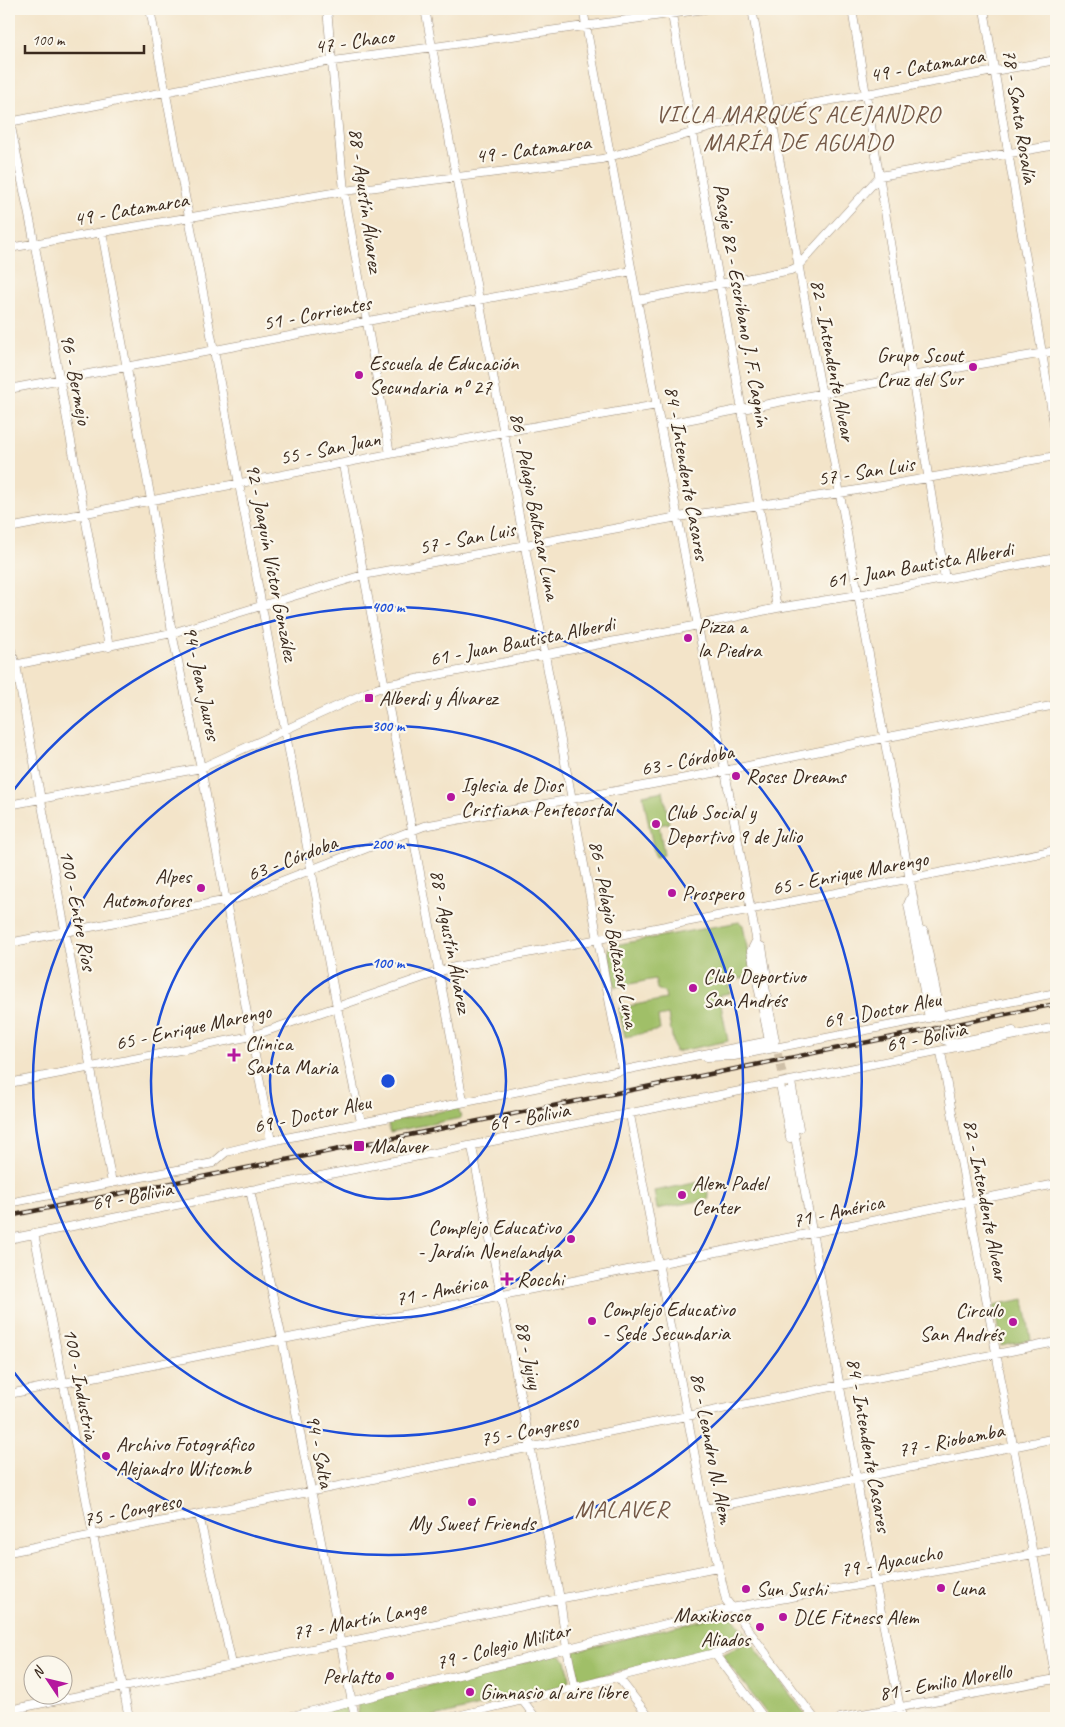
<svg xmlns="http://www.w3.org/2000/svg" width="1065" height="1727" font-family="Caveat,sans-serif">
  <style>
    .green { fill: #a0bf67; stroke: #6e7442 }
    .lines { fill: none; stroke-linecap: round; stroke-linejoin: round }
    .minor-tunnel { stroke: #cebfa7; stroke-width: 8; stroke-dasharray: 8 4; stroke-linecap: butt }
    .minor-casing { stroke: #978774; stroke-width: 9 }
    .minor { stroke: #fff; stroke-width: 8 }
    .rail-casing { stroke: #3b2a1e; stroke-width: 4.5 }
    .rail { stroke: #fbf7ec; stroke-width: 2.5; stroke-dasharray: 8; stroke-linecap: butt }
    .ring { fill: none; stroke: #1d4ed8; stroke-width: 2.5 }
    .poi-dot { fill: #b5179e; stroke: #fbf7ec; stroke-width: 2 }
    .labels { text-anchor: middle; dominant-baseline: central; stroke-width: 4.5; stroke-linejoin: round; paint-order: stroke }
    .street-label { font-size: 21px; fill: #3b2a1e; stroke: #fbf7ec }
    .poi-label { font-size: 21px; fill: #3b2a1e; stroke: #fbf7ec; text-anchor: start }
    .quarter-label { font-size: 24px; letter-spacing: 1px; fill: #745846; stroke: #fbf7ec }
    .centre { fill: #1d4ed8; stroke: #fbf7ec; stroke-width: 2.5 }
    .ring-label { font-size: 15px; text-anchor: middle; font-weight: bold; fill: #1d4ed8; stroke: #fbf7ec; stroke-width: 4.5; stroke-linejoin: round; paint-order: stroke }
  </style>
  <rect width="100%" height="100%" fill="#fbf7ec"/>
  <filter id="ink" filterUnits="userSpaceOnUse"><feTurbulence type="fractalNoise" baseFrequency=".02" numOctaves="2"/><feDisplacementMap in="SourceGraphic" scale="10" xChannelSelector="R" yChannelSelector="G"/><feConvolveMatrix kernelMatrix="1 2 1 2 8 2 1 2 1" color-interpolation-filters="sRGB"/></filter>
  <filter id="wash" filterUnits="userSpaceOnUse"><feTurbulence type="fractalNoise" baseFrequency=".0096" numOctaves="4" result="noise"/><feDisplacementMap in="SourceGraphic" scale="20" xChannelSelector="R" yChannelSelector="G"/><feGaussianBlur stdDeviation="1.12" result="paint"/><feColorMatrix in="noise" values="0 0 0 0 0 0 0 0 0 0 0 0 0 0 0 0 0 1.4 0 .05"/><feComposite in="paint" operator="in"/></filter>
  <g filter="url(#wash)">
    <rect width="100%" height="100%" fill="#f3e4c9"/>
    <!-- green -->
    <path class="green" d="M663,791l6,32 -10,2 5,30 -9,2 -12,-62z
      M739,922l4,3 9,51 -24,5 2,12 -11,2 9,46 -53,11 -7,-37 -10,2 2,13 -35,7 -6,-29 47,-9 -1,-6 -8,-4 -2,-10 -40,8 -7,-38 1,-3z
      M458,1108l3,10 -71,14 -2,-10z
      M705,1181l4,18 -52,10 -3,-18z
      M1024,1299l7,41 -30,6 -7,-41z
      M726,1614l5,1 14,19 -1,3 -35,14 -122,28h-7c-4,-8 -7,-19 -5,-27l3,-2z
      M750,1641l58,77h-38l-48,-63z
      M558,1654l8,6 4,20 -7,6 -133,32h-71l-2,-15z
      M342,1707h3l4,11h-52z"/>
  </g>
  <g filter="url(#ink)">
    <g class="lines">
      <!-- minor-tunnel -->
      <path class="minor-tunnel" d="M934,1013l5,21 5,6
        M775,1042l12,50"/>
      <defs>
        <path id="minor" d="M150,9l187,998 24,115
          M327,9l17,182 46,263
          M425,9l197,1060
          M583,9l192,1031
          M671,9l106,599
          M752,9l182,1004
          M852,9l93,570
          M984,9l72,427
          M9,117l23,113 77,417
          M9,122l296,-57 400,-56
          M102,232l49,268 21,133 29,135 70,373
          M9,248l335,-57 258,-32 158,-46 296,-53
          M638,300l153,-30 6,-3 83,-91 176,-31
          M9,389l623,-118
          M661,425l250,-49 145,-25
          M343,465l120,635
          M9,528l494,-96 154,-27
          M9,644l7,21 96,518
          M9,666l163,-33 191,-58 315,-58 162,-24 216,-37
          M9,805l192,-37 167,-76 22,-8 289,-55 98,-21 81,-13 198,-37
          M912,895l-4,9 21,114
          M924,931l17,85
          M9,943l229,-45 186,-72 300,-55 159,-33 173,-33
          M755,943l7,4 5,30
          M755,943l-4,8 19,95
          M944,1040l9,3 60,-12
          M941,1052l115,628
          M707,1057l27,-1 322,-63
          M791,1082l8,46
          M9,1083l243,-47 198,-68 606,-118
          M780,1084l10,54
          M787,1092l88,490 27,136
          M630,1115l75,394 21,91 88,118
          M472,1147l88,452 7,50 8,40
          M250,1190l32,149 73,379
          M9,1203l204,-40 13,-11 45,-11 498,-100
          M34,1233l95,485
          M9,1239l1047,-212
          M9,1394l1047,-210
          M705,1509l351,-71
          M199,1515l33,149
          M9,1552l1047,-210
          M715,1653l49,65
          M618,1677l32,41
          M523,1701l13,17
          M9,1710l708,-143
          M284,1718l447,-110 325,-58
          M449,1718l266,-65 37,-16
          M840,1718l216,-39"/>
      </defs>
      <!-- minor casing -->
      <use href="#minor" class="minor-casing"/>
      <!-- minor -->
      <use href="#minor" class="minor"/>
      <defs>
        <path id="rail" d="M9,1216l1047,-212"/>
      </defs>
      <!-- rail casing -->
      <use href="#rail" class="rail-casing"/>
      <!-- rail -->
      <use href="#rail" class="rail"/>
    </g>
  </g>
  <!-- distance rings -->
  <g class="ring">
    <circle cx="388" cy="1081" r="118"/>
    <circle cx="388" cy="1081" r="237"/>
    <circle cx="388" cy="1081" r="355"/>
    <path d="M9 796A474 474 0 1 1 9 1366"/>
  </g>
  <!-- markers -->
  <g class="poi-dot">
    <circle cx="973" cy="367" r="5"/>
    <circle cx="359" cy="375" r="5"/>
    <circle cx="688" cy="638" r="5"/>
    <rect x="364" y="693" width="10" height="10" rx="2.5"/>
    <circle cx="736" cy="776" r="5"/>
    <circle cx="451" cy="797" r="5"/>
    <circle cx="656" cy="824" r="5"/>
    <circle cx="201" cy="888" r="5"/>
    <circle cx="672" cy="893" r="5"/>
    <circle cx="693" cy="988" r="5"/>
    <path d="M231.5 1047.5h5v5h5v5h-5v5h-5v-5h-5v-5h5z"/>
    <rect x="353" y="1140" width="12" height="12" rx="2.5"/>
    <circle cx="682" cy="1195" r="5"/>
    <circle cx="571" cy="1239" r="5"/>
    <path d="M504.5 1271.5h5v5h5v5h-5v5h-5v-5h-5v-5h5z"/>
    <circle cx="592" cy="1321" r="5"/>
    <circle cx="1013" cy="1322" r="5"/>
    <circle cx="106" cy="1456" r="5"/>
    <circle cx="472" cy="1502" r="5"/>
    <circle cx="941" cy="1588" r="5"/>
    <circle cx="746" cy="1589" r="5"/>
    <circle cx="783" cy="1617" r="5"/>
    <circle cx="760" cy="1627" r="5"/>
    <circle cx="390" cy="1676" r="5"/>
    <circle cx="470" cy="1692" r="5"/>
  </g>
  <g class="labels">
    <!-- street labels -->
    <g class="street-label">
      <text transform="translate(354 41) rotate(-8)">47 - Chaco</text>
      <text transform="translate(927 65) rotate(-10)">49 - Catamarca</text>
      <text transform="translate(1020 116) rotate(81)">78 - Santa Rosalía</text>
      <text transform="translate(533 149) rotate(-7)">49 - Catamarca</text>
      <text transform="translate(366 200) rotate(82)">88 - Agustín Álvarez</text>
      <text transform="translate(131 209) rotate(-10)">49 - Catamarca</text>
      <text transform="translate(742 305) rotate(80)">Pasaje 82 - Escribano J. F. Cagnín</text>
      <text transform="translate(317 313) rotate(-11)">51 - Corrientes</text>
      <text transform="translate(833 360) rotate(79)">82 - Intendente Alvear</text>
      <text transform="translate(76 379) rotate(79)">96 - Bermejo</text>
      <text transform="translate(330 448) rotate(-11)">55 - San Juan</text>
      <text transform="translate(866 471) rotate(-9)">57 - San Luis</text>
      <text transform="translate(687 473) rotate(80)">84 - Intendente Casares</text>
      <text transform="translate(535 506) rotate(79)">86 - Pelagio Baltasar Luna</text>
      <text transform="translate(467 538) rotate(-11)">57 - San Luis</text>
      <text transform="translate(272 562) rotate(79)">92 - Joaquín Víctor González</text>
      <text transform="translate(920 565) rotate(-10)">61 - Juan Bautista Alberdi</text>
      <text transform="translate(522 641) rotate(-11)">61 - Juan Bautista Alberdi</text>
      <text transform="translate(202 683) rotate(78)">94 - Jean Jaures</text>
      <text transform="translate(687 760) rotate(-11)">63 - Córdoba</text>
      <text transform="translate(292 858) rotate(-21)">63 - Córdoba</text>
      <text transform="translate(850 873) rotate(-11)">65 - Enrique Marengo</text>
      <text transform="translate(78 910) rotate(79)">100 - Entre Ríos</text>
      <text transform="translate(614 934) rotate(79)">86 - Pelagio Baltasar Luna</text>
      <text transform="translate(451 941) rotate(79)">88 - Agustín Álvarez</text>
      <text transform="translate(882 1010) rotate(-11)">69 - Doctor Aleu</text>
      <text transform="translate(193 1027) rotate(-12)">65 - Enrique Marengo</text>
      <text transform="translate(926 1037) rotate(-12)">69 - Bolivia</text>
      <text transform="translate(312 1114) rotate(-12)">69 - Doctor Aleu</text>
      <text transform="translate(529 1117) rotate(-11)">69 - Bolivia</text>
      <text transform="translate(132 1196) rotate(-11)">69 - Bolivia</text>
      <text transform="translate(986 1200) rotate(79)">82 - Intendente Alvear</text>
      <text transform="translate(838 1211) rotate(-12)">71 - América</text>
      <text transform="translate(441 1290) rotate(-11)">71 - América</text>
      <text transform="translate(529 1355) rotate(79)">88 - Jujuy</text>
      <text transform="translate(81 1384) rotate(79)">100 - Industria</text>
      <text transform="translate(529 1430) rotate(-11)">75 - Congreso</text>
      <text transform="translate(951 1440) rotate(-11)">77 - Riobamba</text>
      <text transform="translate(869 1445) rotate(80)">84 - Intendente Casares</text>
      <text transform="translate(712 1448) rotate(79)">86 - Leandro N. Alem</text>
      <text transform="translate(320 1451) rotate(79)">94 - Salta</text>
      <text transform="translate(132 1510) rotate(-11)">75 - Congreso</text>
      <text transform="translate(891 1561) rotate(-10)">79 - Ayacucho</text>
      <text transform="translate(359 1620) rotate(-11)">77 - Martín Lange</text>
      <text transform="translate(503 1646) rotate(-14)">79 - Colegio Militar</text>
      <text transform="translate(945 1682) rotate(-10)">81 - Emilio Morello</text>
    </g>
    <!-- poi labels -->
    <g class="poi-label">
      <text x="963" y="355" text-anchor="end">Grupo Scout<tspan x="963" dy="24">Cruz del Sur</tspan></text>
      <text x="369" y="363">Escuela de Educación<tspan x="369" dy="24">Secundaria nº 27</tspan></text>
      <text x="698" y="626">Pizza a<tspan x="698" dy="24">la Piedra</tspan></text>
      <text x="379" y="698">Alberdi y Álvarez</text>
      <text x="746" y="776">Roses Dreams</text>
      <text x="461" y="785">Iglesia de Dios<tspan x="461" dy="24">Cristiana Pentecostal</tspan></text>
      <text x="666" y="812">Club Social y<tspan x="666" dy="24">Deportivo 9 de Julio</tspan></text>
      <text x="191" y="876" text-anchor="end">Alpes<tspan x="191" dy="24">Automotores</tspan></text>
      <text x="682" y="893">Prospero</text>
      <text x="703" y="976">Club Deportivo<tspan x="703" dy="24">San Andrés</tspan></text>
      <text x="245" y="1043">Clinica<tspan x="245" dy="24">Santa Maria</tspan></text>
      <text x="370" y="1146">Malaver</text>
      <text x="692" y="1183">Alem Padel<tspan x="692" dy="24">Center</tspan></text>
      <text x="561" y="1227" text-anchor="end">Complejo Educativo<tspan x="561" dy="24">- Jardín Nenelandya</tspan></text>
      <text x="517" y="1279">Rocchi</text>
      <text x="602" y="1309">Complejo Educativo<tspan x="602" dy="24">- Sede Secundaria</tspan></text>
      <text x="1003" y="1310" text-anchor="end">Circulo<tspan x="1003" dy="24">San Andrés</tspan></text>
      <text x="116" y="1444">Archivo Fotográfico<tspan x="116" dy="24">Alejandro Witcomb</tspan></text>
      <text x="472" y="1523" text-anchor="middle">My Sweet Friends</text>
      <text x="951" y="1588">Luna</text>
      <text x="756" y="1589">Sun Sushi</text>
      <text x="750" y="1615" text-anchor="end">Maxikiosco<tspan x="750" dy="24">Aliados</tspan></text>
      <text x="793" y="1617">DLE Fitness Alem</text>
      <text x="380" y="1676" text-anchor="end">Perlatto</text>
      <text x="480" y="1692">Gimnasio al aire libre</text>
    </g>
    <!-- quarter labels -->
    <g class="quarter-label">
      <text x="798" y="114">VILLA MARQUÉS ALEJANDRO<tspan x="798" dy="28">MARÍA DE AGUADO</tspan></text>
      <text x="622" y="1509">MALAVER</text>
    </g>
  </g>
  <circle cx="388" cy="1081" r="8" class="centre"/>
  <g class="ring-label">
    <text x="388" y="612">400 m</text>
    <text x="388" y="731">300 m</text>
    <text x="388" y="849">200 m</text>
    <text x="388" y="968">100 m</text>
  </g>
  <!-- margin -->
  <rect width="1065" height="1727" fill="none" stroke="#fbf7ec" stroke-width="30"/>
  <!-- north arrow -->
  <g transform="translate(48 1680) rotate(305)"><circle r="24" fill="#fbf7ec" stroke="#aea59a"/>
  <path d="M0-4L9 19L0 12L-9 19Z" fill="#b5179e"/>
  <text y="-8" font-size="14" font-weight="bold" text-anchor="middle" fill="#3b2a1e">N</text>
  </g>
  <!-- scale -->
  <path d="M25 45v8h119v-8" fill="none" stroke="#3b2a1e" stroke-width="2.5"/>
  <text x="32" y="45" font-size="15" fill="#3b2a1e" stroke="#fbf7ec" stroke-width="4" paint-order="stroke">100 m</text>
</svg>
